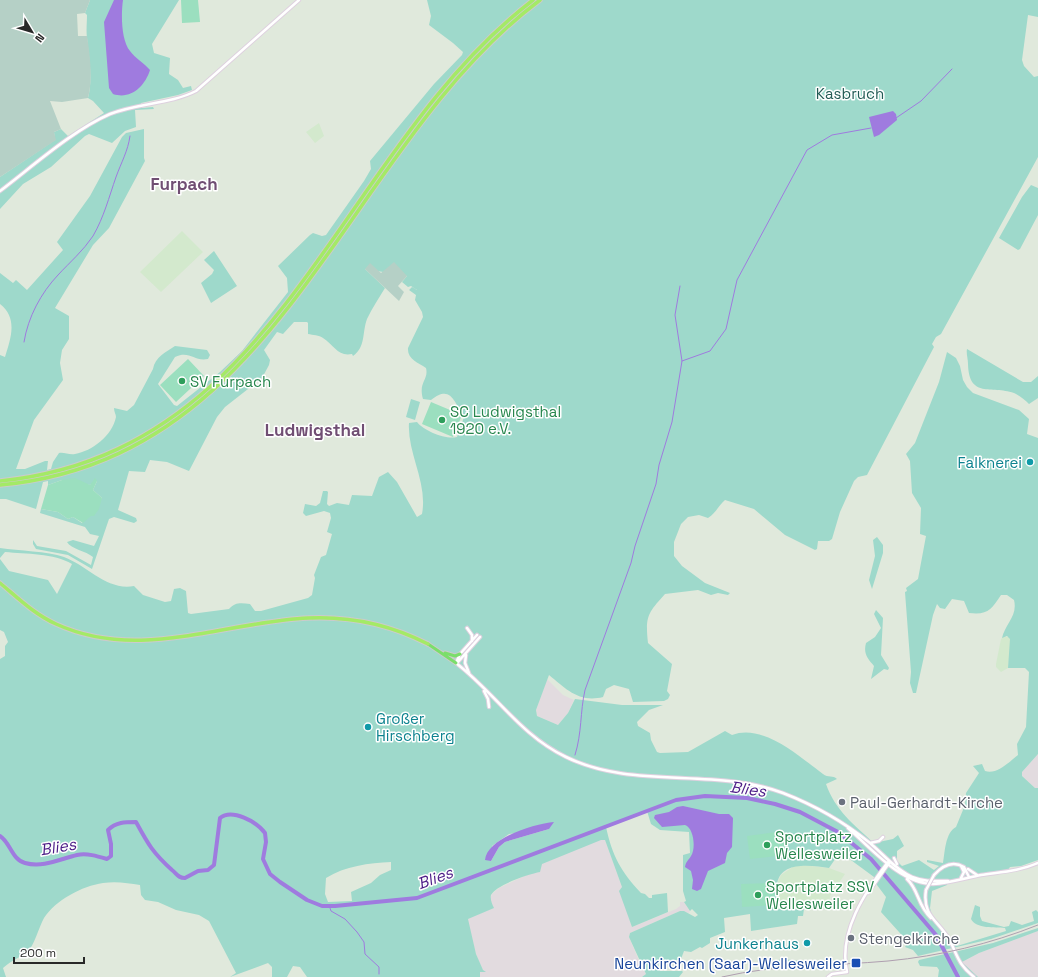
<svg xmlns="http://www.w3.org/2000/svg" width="1038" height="977" font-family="'Space Grotesk',sans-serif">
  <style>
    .industrial { fill: #e2dbdf }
    .education { fill: #d3e9cd }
    .green { fill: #9ed9cb; fill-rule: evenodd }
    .cemetery { fill: #b5d0c6 }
    .pitch { fill: #9bdfbf }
    .water { fill: #9f7bdf }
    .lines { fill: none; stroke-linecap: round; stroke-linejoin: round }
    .stream { stroke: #9f7bdf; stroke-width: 1 }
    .river { stroke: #9f7bdf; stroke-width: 4 }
    .secondary-casing { stroke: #ded1df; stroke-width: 4.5 }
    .primary-casing { stroke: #cbcbcb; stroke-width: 5 }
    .highway-casing { stroke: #cbcbcb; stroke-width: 5.5 }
    .secondary { stroke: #fff; stroke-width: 2.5 }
    .primary { stroke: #7bde6b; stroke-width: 3 }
    .highway { stroke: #a4ea66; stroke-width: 3.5 }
    .rail { stroke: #af9fb0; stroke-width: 1 }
    .secondary-bridge-casing { stroke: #ded1df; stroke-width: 4.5; stroke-linecap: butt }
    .secondary-bridge { stroke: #fff; stroke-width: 2.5 }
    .leisure-dot { fill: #2e9e5b; stroke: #fff; stroke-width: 1.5 }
    .culture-dot { fill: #0f9aa8; stroke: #fff; stroke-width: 1.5 }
    .worship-dot { fill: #6b7280; stroke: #fff; stroke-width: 1.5 }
    .transit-dot { fill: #1a4fb4; stroke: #fff; stroke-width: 1.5 }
    .labels { text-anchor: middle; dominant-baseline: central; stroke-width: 3; stroke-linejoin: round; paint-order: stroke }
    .park-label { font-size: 15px; fill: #225b55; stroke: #fff }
    .leisure-label { font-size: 15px; fill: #27864d; stroke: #fff; text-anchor: start }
    .culture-label { font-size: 15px; fill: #0d838f; stroke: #fff; text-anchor: end }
    .worship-label { font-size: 15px; fill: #5b616d; stroke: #fff; text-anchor: start }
    .transit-label { font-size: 15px; fill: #164399; stroke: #fff; text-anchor: end }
    .water-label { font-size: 16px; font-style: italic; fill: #4c1d87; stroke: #fff }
    .quarter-label { font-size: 17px; font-weight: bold; fill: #704e73; stroke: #fff }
  </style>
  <rect width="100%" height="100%" fill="#e0e9dc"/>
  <!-- industrial -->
  <path class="industrial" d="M547,679l16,16 11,5 -6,13 -10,12 -21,-9 -1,-6z
    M1038,754v34h-3l-13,-12v-4z
    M601,839l4,1 17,47 -2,3 12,37 44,-18 4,-3v-4h4l6,9 -1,2 -9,-2 -50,22 -1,4 11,26 6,11 -4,3h-162v-5l3,-1 -7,-17 -9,-35 26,-11 -3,-10 2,-4 7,-6 34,-16h4l4,-8z
    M1038,931v46h-60l-16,-15 17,-9z"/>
  <!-- education -->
  <path class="education" d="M319,123l5,13 -9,7 -9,-11z
    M182,231l21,21 -42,40 -21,-20z
    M1003,637h6l1,2v15l-2,14 -7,4 -5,-5v-3l5,-25z
    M803,865l26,3 16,6 -15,22 -1,12 -35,-3 -17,3v-25l4,-8 13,-9z"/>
  <!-- green -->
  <path class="green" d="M90,0h89l-27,44 2,9 16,5 -1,16 9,6 5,8 8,-2 1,4 -14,5 -37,8 1,5 11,-1 1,2 -19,1 1,17 -11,4 -13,12 -23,-9 -4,2 -34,31 -28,17 -23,25v-32l55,-37 -1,-8 7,-3 7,7 36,-23 -11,-12 -5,-3c5,-19 1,-41 -1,-60 -1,-7 0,-16 0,-23l-2,-2z
    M427,0h611v17l-10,-2 -6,45 2,6 10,11 4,-1v81l-97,177 -5,3 -4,7 2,3 -67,128 -9,2 -4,4 -14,31 -8,27 -3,2h-11l-1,8 -2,1 -30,-15 -31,-26 -29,-9c-7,6 -9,13 -17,18l-9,-3 -11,2 -7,7 -7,18v14l8,10 23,17 25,10 -2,2 -10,-2 -7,2 -13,-5 -33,4c-17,19 -20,22 -17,49l24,21 -5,27 3,4 -2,4 -4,2 -31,1 -4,-13 -15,-4 -8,4 -3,8c-24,6 -37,-8 -54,-22l-13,35 1,6 21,9 10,-12 7,-14 47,6h41l-14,5 -12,12 1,4 12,7 1,7 6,12 3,1 28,-1 37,-21 7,4c31,-12 68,22 91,39 5,4 10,1 14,5l-11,5c9,26 28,41 48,59l19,-4 5,-4 6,11 -7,5v10l5,5 17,-6 15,10 5,-4 -12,-4v-2l16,3c2,-11 2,-30 13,-36l9,-22 1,-12 13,-20 -6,-7 9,-2 3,7c12,4 24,-9 33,-16l-1,-11 9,-17 3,-55 -4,-4h-17l2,-29 -3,-3 -5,2c3,-14 16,-22 12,-38l-7,-5h-6c-10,15 -13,20 -32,18l-5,-12 -12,-2 -7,10 -5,-1 -3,-4 -4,11 -17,78h-3l-3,-10 1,-11 -6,-80 2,-1 -1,-3 12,-9 8,-43 -6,-2 1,-26 -9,-15 -2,-32 -4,-7 9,-11 24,-61 8,-30 9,6 4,8 3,14 4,7 6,6 46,17 10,9 -2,15 11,4v316l-16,18v4l13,12h3v72l-17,6 -11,1 -2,3 -60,11 -1,4 -15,6 -2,17 2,7 25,31 49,-15 -1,-3c-10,-1 -29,1 -34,-9l4,-14 5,2v9l2,5 22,6 5,-1 2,-5 11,4 12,-4 -2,-9 4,-2 2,2v11l-47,16 -73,17 -5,-6 -8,-3 3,-5 -27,-30 5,-15 -9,-12 -3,-8 -34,-25 -11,16c-16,-2 -48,-8 -52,16 -1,8 0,17 0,25h27l-1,7h-5l-1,8 -46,7 -1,-17 -26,4 1,14 -15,6v5l-8,5 -2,-1 -9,5 -7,-1 -3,8 -23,5 2,7h22l1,1 -4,5h-37l4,-3 -17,-37 1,-4 50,-22h4l11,6 3,-2 -6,-6 -2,2 -6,-9 2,-1 -3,-10v-36l7,-2 -1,-21 -29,-2 -9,-6 -4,-13 -41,16c6,28 15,45 35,66l4,1 4,4h3v-3l15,-2 1,19 -36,15 -13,-36 3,-4 -17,-47h-4l-59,24 -2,8c-11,2 -44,13 -49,23 -1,4 1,9 3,13l-26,11 8,35 7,16 3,2h-6v5h-173l-7,-10 -7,-1 -6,11h-15v-10l-4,-4 -38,14 6,-4 -27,-52 -10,-6 -23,-5 -18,-8 -13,-2 -4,-5 -1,-10c-12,-2 -24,-4 -37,-2 -21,3 -47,17 -59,35 -5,9 -10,28 -16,33 -7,6 -16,9 -25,17l3,9h-6v-318l5,-3v-10l3,-4 -4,-10 -4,-2v-71l9,12 39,9 9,14 15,-30c-18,-11 -46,-10 -67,-12l-5,6v-10c19,3 47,3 64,9 24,9 43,34 70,29l9,9 22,7 6,-1 3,-12 6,-1 6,3 2,22 3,1 38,-5c6,-7 12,-6 21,-5l5,7h6l47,-13 4,-3 3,-17 -1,-3 7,-18 5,-2 6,-21 -5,-2 4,-14 -1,-5 -6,-2 -18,5 -3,-3 2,-9 11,2 4,-3 3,-12h4l1,1 -1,12 2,2 8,-3 12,2 3,-10 20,1 7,-19 9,-5 9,10 20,35 5,-3c6,-31 -15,-61 -13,-91l8,-1c7,9 29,18 40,15l7,-20c-10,-15 -13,-33 -33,-17l-8,-1c-5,-17 6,-19 3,-31 -8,-5 -19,-9 -18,-20l15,-31 -1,-5 -7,-12 1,-5 -7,-5 3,-3 5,3 -6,-4 -3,1 -6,-5 5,-6 -42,-7 20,19c-6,10 -13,20 -18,31 -5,13 -1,28 -14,37l-1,-2c-14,3 -18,-9 -29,-16 -4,-3 -10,-3 -15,-4v-11l-1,-1h-13l-11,12 -6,-2 -13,18 6,10 -1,5 -7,13 -37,29 -8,10 -28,54 -22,-9 -17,-2 -5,12 -16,-1 -11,39 18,8 1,3 -3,2 -20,-6 -5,2 -17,50 -24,-14 -32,-6 -3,-5v-4l4,6 29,5 25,14 2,-8c-7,-6 -22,-8 -26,-15l6,-2 21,6 5,-10 -9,-2 -5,-7 -45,-14 1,-4 17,3 10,7 5,-2 9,6 20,-25 -9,-8 4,-9 -7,4 -28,-5 -14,5v-4l-5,1 -7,27 -30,-10h-6v-144l5,2c6,-19 13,-39 -5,-53v-31l13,10 3,-3 11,10 36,-40 -6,-8 33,-46 32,-59 4,-4 18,-4v29l1,3 -36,67 -16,17 -38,63 14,8v23l-7,11 -2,13 3,17 -29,40 -18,49h9l20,-8h3l-1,9 4,-1 2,-7 6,-9c5,-1 10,2 16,1 17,-3 37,-18 41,-37 0,-3 -2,-5 -2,-9l13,3 7,-6 19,-36c2,-12 13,-17 22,-23l32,4 3,5 -2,4c-14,3 -18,-9 -33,-2l-17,27 16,21 3,1 43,-34 22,-21 46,-59 -1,-14 -9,-12 32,-31 3,-2 9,3 4,-1 38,-54 7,-12 -1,-8 64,-77 28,-29 1,-3 -10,-9 -24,-18 2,-9zM549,829l-44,13 -6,5 -8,14 1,-15 17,-12zM391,862v8l-11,5 -9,8 -20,9 1,9 -24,1 -3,-8 1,-16c19,-12 43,-15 65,-16z
    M1031,185l7,3v27l-18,34 -2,1 -19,-12 23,-41z
    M214,251l23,35 -26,17 -10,-20 11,-9 2,-4 -10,-10z
    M967,349l56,33h8l7,-6v22l-9,6c-4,-4 -9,-8 -15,-11 -23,-8 -45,6 -46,-29 0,-5 -2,-11 -1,-15z
    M411,399l9,3 -5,18 -9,-3z
    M877,537l6,8v8l-11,36 -3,-9 6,-24 -2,-16z
    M876,610l7,8 -2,37 8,13 -1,2 -4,-1 -13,10 3,-13c-6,-7 -11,-12 -8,-23l9,-6 6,-9 -7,-14z
    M1038,928v3l-59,22 -17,9 16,15h-40l1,-7 -2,-3 -17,-1 -2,-4 1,-2 74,-17z
    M782,959l28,3 4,3 -52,4 11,-4 2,-4z"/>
  <!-- cemetery -->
  <path class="cemetery" d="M0,0h90l-5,13 -8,1 1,22h9c3,19 6,43 1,62l-26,4 -12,-1 11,28 -7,3 2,8 -56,37z
    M394,262l13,14 -9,10 6,6 -5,9 -34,-32 5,-6 11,10z"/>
  <!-- pitch -->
  <path class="pitch" d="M181,0h17l2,22 -18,1z
    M188,359l16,17 -28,26 -16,-17z
    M431,402l31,13 -9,22 -31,-13z
    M75,478l15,7 5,-7 1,1 1,2 -4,9 9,8 -3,11 -5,7h-3l-8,7 -10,-6 -5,2 -10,-7 -17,-3 7,-24 14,-5z
    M783,831l3,24 -36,4 -3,-23z
    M774,883l1,22 -33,2 -1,-23z"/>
  <!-- water -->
  <path class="water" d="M114,0h9c-2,14 -2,40 7,51 5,7 14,12 20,19 -5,16 -19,30 -37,24l-4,-6 -5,-66z
    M893,111l3,3 1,6 -18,15 -5,2 -5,-20z
    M683,806l36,8h10l4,4 -1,29 -5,6 -2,10 -17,8 -7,18 -4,2 -5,-2 1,-9 -2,-9 -6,-4c1,-6 3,-6 6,-11 5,-7 3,-28 -6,-31l-23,2 -8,-9 1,-3 14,-3 8,-5z
    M554,822l-5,7 -44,13 -6,5 -8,14 -6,-1c2,-22 49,-36 69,-38z"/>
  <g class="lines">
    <!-- stream -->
    <path class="stream" d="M896,118l25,-17 31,-32
      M24,342c4,-25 17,-49 34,-67 12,-13 25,-24 35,-39 11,-19 16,-39 23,-59 5,-14 12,-26 14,-41
      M682,361l28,-10 16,-22 11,-49 70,-130 25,-15 39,-7
      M575,755c7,-22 5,-43 10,-65l46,-127 4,-17 21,-62 3,-19 13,-43 10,-61 -7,-46 5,-29
      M329,905l2,6 14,8 12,13 7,10 1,12 14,13v7"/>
    <!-- river -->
    <path class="river" d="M0,836c10,6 12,24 25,27 18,5 35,-4 52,-8 10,-2 20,1 30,4l4,-3v-12l-3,-14c8,-8 17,-8 28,-8 12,22 17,31 36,48 5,4 6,8 13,8l13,-7 10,-1 6,-5 6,-47c12,-10 37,4 45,15l1,9 -3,17 7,15 10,8 27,18 15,6h13l82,-8 259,-98 29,-4 42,2 28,6 25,8 38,20 33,27 65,76 22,42"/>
    <defs>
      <path id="secondary" d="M0,191c33,-25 73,-61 110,-77 27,-11 61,-10 86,-23l103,-91
        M467,628l5,7v6
        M466,655l-1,8 4,10
        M456,663c40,31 64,72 110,94 67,33 148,10 217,36 31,12 61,29 87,50 13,11 26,27 42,34 12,5 24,4 36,4
        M456,663l4,-9 17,-19
        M457,663l23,-26
        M484,691l4,8 1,8
        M848,828c23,20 53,56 85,56 16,-1 33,-6 48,-9 19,-3 39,-4 57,-12
        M870,843l9,-2 4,-4
        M894,858l3,6
        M968,869l9,6
        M934,875c8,-9 18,-15 30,-8l5,10
        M961,878l3,-6 -3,-6
        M907,879c12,11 10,26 24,39
        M926,890c-4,26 12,30 23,49 9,17 8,24 25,38
        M868,893l21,-30
        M828,977l4,-3 15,-2c-9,-40 18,-80 41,-110"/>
      <path id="primary" d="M428,644l28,19
        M445,653l10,3 5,-2"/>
      <path id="highway" d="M0,481c284,-29 336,-330 533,-481
        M0,485c286,-27 341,-335 540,-485
        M0,583c18,15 34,31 56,41 83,38 167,-2 252,-6 42,-2 83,7 120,26"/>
    </defs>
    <!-- secondary casing -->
    <use href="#secondary" class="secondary-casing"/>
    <!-- primary casing -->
    <use href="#primary" class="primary-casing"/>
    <!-- highway casing -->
    <use href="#highway" class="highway-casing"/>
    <!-- secondary -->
    <use href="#secondary" class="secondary"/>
    <!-- primary -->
    <use href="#primary" class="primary"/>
    <!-- highway -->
    <use href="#highway" class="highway"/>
    <!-- rail -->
    <path class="rail" d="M722,977c55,-13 111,-11 166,-16 52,-5 102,-17 150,-36"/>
    <defs>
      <path id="secondary-bridge" d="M926,890l8,-15"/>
    </defs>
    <!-- secondary-bridge casing -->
    <use href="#secondary-bridge" class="secondary-bridge-casing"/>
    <!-- secondary-bridge -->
    <use href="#secondary-bridge" class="secondary-bridge"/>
  </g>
  <!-- markers -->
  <g class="leisure-dot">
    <circle cx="182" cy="381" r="4"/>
    <circle cx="442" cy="420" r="4"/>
    <circle cx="767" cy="845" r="4"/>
    <circle cx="758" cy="895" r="4"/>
  </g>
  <g class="culture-dot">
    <circle cx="1030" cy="462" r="4"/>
    <circle cx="368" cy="727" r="4"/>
    <circle cx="807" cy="943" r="4"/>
  </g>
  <g class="worship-dot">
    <circle cx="842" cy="802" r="4"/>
    <circle cx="851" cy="938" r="4"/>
  </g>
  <rect class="transit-dot" x="851" y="958" width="10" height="10" rx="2"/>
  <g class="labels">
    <!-- park labels -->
    <g class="park-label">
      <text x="850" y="93">Kasbruch</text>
    </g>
    <!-- leisure labels -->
    <g class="leisure-label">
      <text x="190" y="381">SV Furpach</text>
      <text x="450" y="411">SC Ludwigsthal<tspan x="450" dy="17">1920 e.V.</tspan></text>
      <text x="775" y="836">Sportplatz<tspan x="775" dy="17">Wellesweiler</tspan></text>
      <text x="766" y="886">Sportplatz SSV<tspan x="766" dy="17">Wellesweiler</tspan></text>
    </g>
    <!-- culture labels -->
    <g class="culture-label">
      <text x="1022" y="462">Falknerei</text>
      <text x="376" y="718" text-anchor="start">Großer<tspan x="376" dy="17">Hirschberg</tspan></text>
      <text x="799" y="943">Junkerhaus</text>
    </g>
    <!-- worship labels -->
    <g class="worship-label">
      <text x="850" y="802">Paul-Gerhardt-Kirche</text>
      <text x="859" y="938">Stengelkirche</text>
    </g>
    <!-- transit labels -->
    <g class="transit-label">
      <text x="847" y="963">Neunkirchen (Saar)-Wellesweiler</text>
    </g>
    <!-- water labels -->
    <g class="water-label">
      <text transform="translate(748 789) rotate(8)">Blies</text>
      <text transform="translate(58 847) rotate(-10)">Blies</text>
      <text transform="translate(435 878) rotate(-20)">Blies</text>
    </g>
    <!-- quarter labels -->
    <g class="quarter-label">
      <text x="184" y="184">Furpach</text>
      <text x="315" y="430">Ludwigsthal</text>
    </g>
  </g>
  <!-- north arrow -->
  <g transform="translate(32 32) rotate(128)" stroke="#ffffff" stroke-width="3" paint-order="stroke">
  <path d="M0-3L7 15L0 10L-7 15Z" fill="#282828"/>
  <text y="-6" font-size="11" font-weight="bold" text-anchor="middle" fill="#282828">N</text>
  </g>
  <!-- scale -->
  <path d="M14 957v6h70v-6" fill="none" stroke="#282828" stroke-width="2"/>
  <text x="20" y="957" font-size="12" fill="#282828" stroke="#ffffff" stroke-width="3" paint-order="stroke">200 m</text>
</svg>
